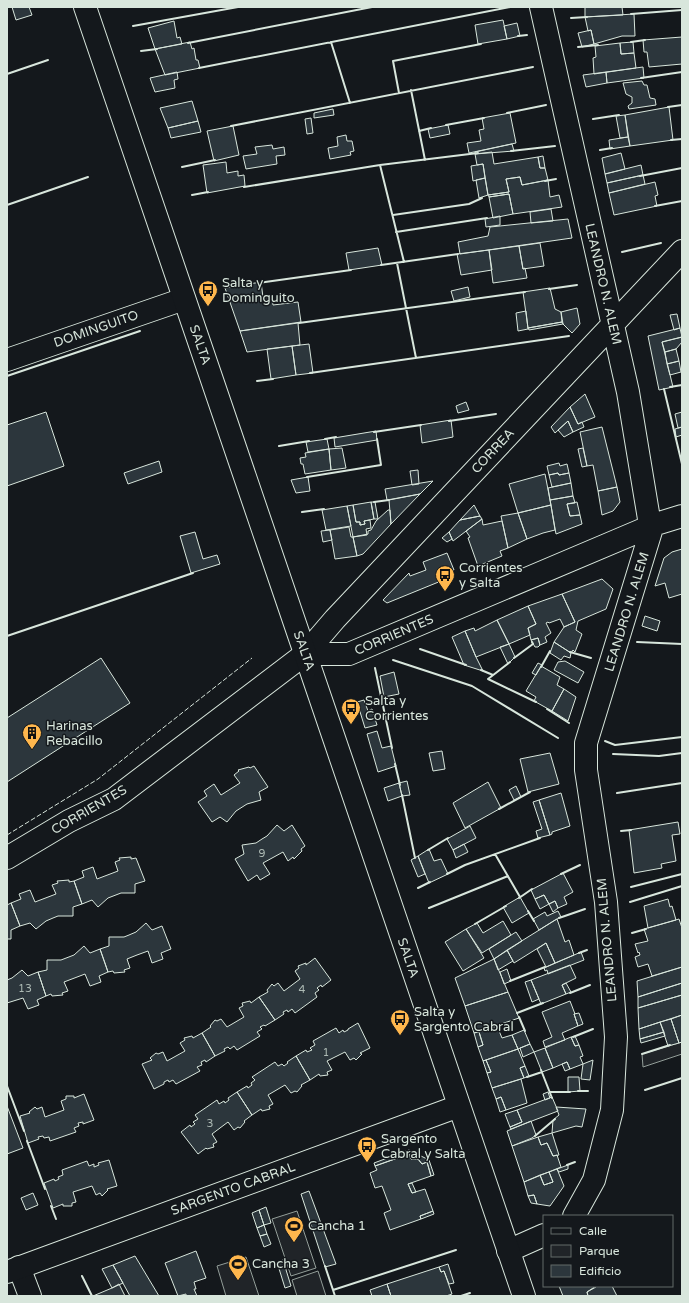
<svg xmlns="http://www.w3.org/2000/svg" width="689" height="1303" font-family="'Varela Round',sans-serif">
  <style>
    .green { fill: #202428; stroke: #939e99 }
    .building { fill: #2c363c; stroke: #d8e6dc }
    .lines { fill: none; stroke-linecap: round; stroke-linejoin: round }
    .minor-casing { stroke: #d8e6dc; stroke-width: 24 }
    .major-casing { stroke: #d8e6dc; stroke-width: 24 }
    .minor { stroke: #14181c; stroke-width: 22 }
    .major { stroke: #14181c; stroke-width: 22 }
    .fence { stroke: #d8e6dc; stroke-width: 1; stroke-dasharray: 5 2; stroke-linecap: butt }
    .wall { stroke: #d8e6dc; stroke-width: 2 }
    .labels { text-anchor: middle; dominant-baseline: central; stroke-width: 3; stroke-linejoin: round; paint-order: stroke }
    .number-label { font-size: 11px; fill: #adbab4 }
    .poi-label { font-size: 13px; fill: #d8e6dc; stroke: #14181c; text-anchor: start }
    .street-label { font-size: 13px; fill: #d8e6dc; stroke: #14181c }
  </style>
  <rect width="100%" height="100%" fill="#14181c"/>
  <!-- green -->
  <path class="green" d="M682,1042v12l-39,13 -1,-13z
    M297,1211l19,57 -25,8 -19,-57z
    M246,1257l13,39h-33l-9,-30z
    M318,1271l8,25h-29l-5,-16z"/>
  <!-- building -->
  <path class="building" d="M12,7h17l3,8 -16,5z
    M585,7h37l1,8 -38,2z
    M634,14l1,22h-13l-28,8 -3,-14 -3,1 -3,-14z
    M503,20l4,19 -29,5 -3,-19z
    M174,21l3,17 3,-1 2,7 -27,5 -7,-21z
    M517,23l3,13 -13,3 -3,-13z
    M591,30l3,14 -12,3 -4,-14z
    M682,37v27l-33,3 -2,-15h-3l-1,-12z
    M190,42l2,7 2,-1 2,12h2l2,8 -35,7 -10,-26z
    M633,42l1,11 -13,1 -1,-11z
    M620,43l1,11 13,-1 2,15 -42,6 -1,-16 3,-1 -1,-11z
    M643,67l1,11 -37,5 -1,-11z
    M177,72l1,7 -4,1 1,8 -20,4 -5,-14z
    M606,72l1,11 -21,4 -3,-12z
    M642,81l2,4h3l3,13 5,1 1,6 -27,4 -1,-3 4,-3v-6l-6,-3 -3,-11z
    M192,101l6,20 -30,7 -8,-20z
    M669,107l4,33 -43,6 -5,-31z
    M333,109l1,6 -20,3v-5z
    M510,113l6,30 -47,10 -2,-10 14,-2 -2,-11 5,-1 -2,-11z
    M625,115l3,22 -8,1 -4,-22z
    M311,118l2,15 -6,1 -2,-15z
    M198,121l3,11 -30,6 -3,-10z
    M448,125l2,9 -20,4 -2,-9z
    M233,126l6,29 -25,6 -7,-30z
    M346,135l1,6h5l2,10 -4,1 1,3 -21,4 -2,-11 10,-2 -1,-9z
    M628,137l2,9 -20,3 -1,-9z
    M512,144l2,7 -39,3v-2z
    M272,145l1,4 11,-2 1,8 -9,1 1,8 -31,5 -3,-13 14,-2 -2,-7z
    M492,152l2,12 44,-7 2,11h5l3,12 -26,5 -2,-8 -14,2 3,13 -21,3 -5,-31 -6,1 -2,-11z
    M621,153l4,16 -20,5 -3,-16z
    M543,156l2,12h-5l-2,-11z
    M226,162l1,11 11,-2v5l6,-1 1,11 -38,7 -4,-28z
    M483,164l2,14 -12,3 -2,-15z
    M641,165l2,10 -36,8 -2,-9z
    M643,175l2,9 -36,9 -2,-10z
    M520,177l2,8 26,-5 2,17 9,-2 3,12 -49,7 -4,-20 -20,3 -1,-2 21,-3 -3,-13z
    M485,178l3,17 -9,3 -3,-18z
    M655,182l3,13 -3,1 2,10 -43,9 -5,-22z
    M509,194l4,20 -20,4 -4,-21z
    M551,209l2,12 -22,2 -1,-11z
    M500,216v9l-14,2 -1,-8z
    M568,219l4,19 -112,16 -2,-12 30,-6 2,-9z
    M540,243l4,23 -21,3 -4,-23z
    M519,246l4,23 2,-1 2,10 -34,5 -4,-33z
    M378,248l4,17 -33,5 -3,-17z
    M489,250l3,20 -31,5 -4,-21z
    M261,282l2,15 9,-1 1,9 25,-3 3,20 -61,9 -15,-43z
    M468,287l2,10 -16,4 -3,-10z
    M550,288l5,21 6,3 1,10 -34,6 -5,-36z
    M577,308l3,16 -8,9 -9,-9 -2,-12z
    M526,311l2,18 -10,2 -2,-18z
    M677,314l3,14 -6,2 -4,-15z
    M562,322l1,2 -34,6 -1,-2z
    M298,323l2,22 -53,7 -7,-21z
    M680,328l2,9 -20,5 11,45 -14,3 -11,-54z
    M682,337v5l-6,7 -11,3 -3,-10z
    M309,344l4,29 -17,2 -4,-29z
    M292,346l4,29 -25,4 -4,-30z
    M676,349l3,12 -12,3 -2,-12z
    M679,361l2,11 -11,3 -3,-11z
    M585,394l10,23 -17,7 -8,-17z
    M466,402l3,8 -11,3 -2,-7z
    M570,407l8,17 4,-2 2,5 -11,5 -5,-11 -13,12 -4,-6z
    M46,412l18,54 -57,20v-61z
    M682,412v15l-4,1 -3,-14z
    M451,420l2,17 -31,6 -2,-18z
    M568,421l5,11 -9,5 -6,-7z
    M602,427l15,60 -19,4 -5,-26 -6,1 -7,-34z
    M682,427v8l-6,2 -1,-8z
    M376,431l1,9 -42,7 -1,-9z
    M327,439l2,10 -21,3 -2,-10z
    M342,448l4,20 -15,2 -2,-21z
    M583,448l4,18 -5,1 -4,-18z
    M329,449l2,21 -26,4 -2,-10h-2l-1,-6 6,-1 -1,-4z
    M159,461l3,11 -34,12 -4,-11z
    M559,463l1,3 7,-2 2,9 -10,2 -1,-2 -9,2 -2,-9z
    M418,470l1,14 -7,1 -2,-14z
    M558,473l1,2 10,-2 2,10 -19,4 -3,-12z
    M545,474l6,31 -33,8 -9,-29z
    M308,477l2,14 -14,2 -5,-13z
    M433,481l-13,13 -33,6 -2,-11z
    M571,483l2,13 -23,4 -2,-12z
    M617,487l3,15 -7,9 -11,4 -4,-24z
    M420,494l-29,30 -2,-24z
    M573,496l2,7 -8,1 3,12 10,-1 2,9 -26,10 -6,-34z
    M371,502l3,17 -10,2 1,3 -5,1v-3h-4l-3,-17z
    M371,502h4l3,17h-4z
    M577,502l3,13 -10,1 -3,-12z
    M353,505l3,17h4v3l5,-1 -1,-3 6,-1 1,8 -5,1 1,6 -14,2 -6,-31z
    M474,505l6,11 -20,4z
    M551,505l4,25 -12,3 -16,6 -9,-26z
    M347,506l4,20 -25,4 -4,-20z
    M388,510h2l1,14 -28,30 -6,2 -4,-19 15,-3v-3l3,-1 5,-9z
    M518,513l9,26 -19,9 -7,-32z
    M480,516l2,3 -29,22 -4,-9 11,-12z
    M482,519l1,6 19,-4 6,27 -8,3 2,5 -24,10 -10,-28 2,-1 -4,-6z
    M349,527l2,10h2l4,19 -22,3 -5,-29z
    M330,530l2,10 -9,2 -2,-11z
    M195,532l8,27 14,-4 3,9 -29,9 -11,-37z
    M449,532l3,7 -5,3 -5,-4z
    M682,549v45l-13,4 -4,-15 -10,3 9,-28 8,-6z
    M447,553l7,17 -15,5 2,6 -54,22 -4,-3 26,-27 1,3 16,-6 -3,-8z
    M602,579l11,10 -7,20 -28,12 -2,9 6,4 -7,18 -2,-2 -2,3 -17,-11 10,-15 11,-5 -13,-28z
    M562,594l13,28 -11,5 -4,-8 -11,4 -1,-1 -2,1 5,10 -6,4 2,5 -7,3 -2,-7 -7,2 -3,-12 8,-4 -8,-18z
    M528,606l8,18 -8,4 2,7 -21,9 -12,-24z
    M645,616l15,5 -3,10 -15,-5z
    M497,620l12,24 -33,13 -11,-26 9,-3 1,3z
    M465,631l11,26 7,14 -19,-6 -12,-28z
    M538,638l2,7 -2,2h-3l-4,-7z
    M554,642l17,11 -1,5 -6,-2 -3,4 -11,-7z
    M509,644l6,13 -7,7 -8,-17z
    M101,658l29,45 -123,79v-64z
    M565,661l19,11 -6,11 -24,-13 4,-8z
    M538,663l4,2 -6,10 -4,-2z
    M541,666l19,11 -3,8 7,4 -12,22 -18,-10 2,-4 -10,-6z
    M394,672l5,22 -15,3 -4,-21z
    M564,689l12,8 -8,24 -16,-10z
    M364,700l4,11 4,-2 5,16 -12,3 -8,-26z
    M377,731l5,17 9,-2 5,20 -18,6 -11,-38z
    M442,751l3,18 -12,2 -4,-18z
    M550,753l9,31 -31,8 -8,-33z
    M254,766l14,21 -9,5 2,8 -14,4 -11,7 -9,11 -7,-5 -8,5 -14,-20 9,-6 -3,-5 10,-7 7,11 19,-12 -6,-8 5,-4 -1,-1 11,-3 1,1z
    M407,781l3,14 -8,1 -3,-13z
    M488,782l13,26 -36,20 -12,-25z
    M399,783l3,13 -14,5 -4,-13z
    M516,786l5,11 -7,3 -5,-10z
    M561,793l9,33 -18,6v2l-2,1 -11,-35z
    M539,800l11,35 -12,3 -2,-7 6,-2 -9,-27z
    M678,822l2,12 -8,1 4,26 -15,3 1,4 -28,5 -5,-43z
    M277,825l7,6 8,-6 13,21 -4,3 1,2 -8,8 -1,-2 -5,4 -5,-9 -20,11 7,11 -10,6 -3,-5 -9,6 -13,-22 9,-5 -2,-9 14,-2 6,-4 5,-3z
    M470,826l6,12 -23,12 -6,-11z
    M464,844l4,8 -12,6 -3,-8z
    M429,849l5,12 7,-2 7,15 -19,9 -11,-27z
    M418,856l7,18 -7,3 -7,-17z
    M131,857v2l5,-1 9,23 -10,3v9h-14l-13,5 -10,9 -6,-7 -10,4 -8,-23 10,-4 -2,-6 11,-4 4,12 21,-8 -3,-9 5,-2 -1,-2z
    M563,873l10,19 -9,5 3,7 -9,4 -3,-7 -6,3 -5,-9 -9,4 -4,-9z
    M69,880v2l5,-1 8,23 -9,3v9h-15l-5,2 -7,3 -10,8 -6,-6 -10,3 -9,-23 10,-4 -2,-5 11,-4 5,12 21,-8 -4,-9 6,-2 -1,-2z
    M544,895l5,9 -9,5 -5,-10z
    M520,897l9,16 -17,10 -9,-16z
    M668,899l2,8 2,-1 4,14 -28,8 -4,-22z
    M555,901l3,7 -5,4 -4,-8z
    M11,903l9,23 -9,4v9h-4v-34z
    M558,911l3,6 -6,3 -16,10 -6,-11 12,-7 2,4z
    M557,919l8,23 4,-2 5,15 -19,8 -9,-20 -32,20 -7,-13z
    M679,919l3,9v39l-30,9 -4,-12 -10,3 -3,-10 5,-2 -1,-3 -1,1 -3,-9 13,-3 -4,-12z
    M503,921l8,14 -29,18 -16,-24 11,-6 6,10z
    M146,923l6,7 10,-4 9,23 -10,4 2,6 -11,4 -4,-12 -11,4 -10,4 3,9 -6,2 1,2 -11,1 -1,-2 -5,1 -8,-23 9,-3v-9h15l5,-2 7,-3z
    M466,929l18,29 -21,13 -18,-29z
    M516,932l6,9 -28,18 -5,-10z
    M546,943l9,20 -9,4 -9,-18z
    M84,946l6,7 10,-4 8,23 -9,4 2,6 -11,4 -5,-12 -21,8 4,9 -6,2 1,2 -11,1 -1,-2 -5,2 -8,-24 9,-2v-10h14l13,-5z
    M507,950l6,11 -15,9 -4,-11z
    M581,952l3,8 -36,14 -1,-4 -2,1 -1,-3z
    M315,958l16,22 -9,7 -1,-2 -4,3 2,2 -4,3 2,4 -22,16 -3,-4 -4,3 -1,-2 -4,2 1,2 -9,6 -16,-23 9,-5 -1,-2 5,-6 2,2 4,-3 6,8 16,-12 -5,-8 4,-3 -1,-2 8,-3v2z
    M494,959l14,33 -43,14 -10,-28z
    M570,965l6,13 -14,7 4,9 -25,10 -10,-24z
    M682,967v16l-44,14 -1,-16z
    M507,969l4,12 -7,3 -4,-12z
    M22,970l6,6 10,-4 8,24 -9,4 2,5 -11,4 -5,-11 -16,5v-23l5,-2z
    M531,980l8,19 -7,3 -7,-20z
    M566,983l5,9 -5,2 -4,-9z
    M682,983v12l-44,13v-11z
    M508,992l11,26 -45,15 -9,-27z
    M682,995v20l-43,14 -1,-21z
    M259,997l16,23 -10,6 -1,-1 -4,2 2,2 -5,3 3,4 -23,14 -3,-4 -4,3 -2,-2 -4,2 1,2 -10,5 -13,-23 9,-6 -1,-1 5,-6 2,1 4,-2 6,8 17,-10 -5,-9 4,-2 -1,-3 8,-2 1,2z
    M570,1001l5,13h-1l4,12 -16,7 3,7 -20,7 -2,-6 9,-4 -10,-25z
    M579,1013l4,11 -5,2 -4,-12z
    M682,1015v27l-3,1 -8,-24z
    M671,1019l8,24 -11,3 -8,-24z
    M660,1022l4,10 -24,7 -1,-10z
    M358,1023l12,25 -10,5 2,1 -6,6 -2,-2 -4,2 -5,-8 -18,9 5,9 -5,2 1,3 -8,1 -1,-2 -9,6 -14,-24 10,-6 1,2 5,-2 -2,-2 5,-3 -2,-4 23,-13 3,5 4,-3 1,2 4,-2v-1z
    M497,1026l5,12 10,-3 6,14 -35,12 -5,-14 5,-2 -4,-13z
    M524,1030l6,14 -12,5 -6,-14z
    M479,1032l4,13 -5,2 -4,-14z
    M664,1032l1,4 -24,7 -1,-4z
    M202,1033l13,23 -9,6 -1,-2 -4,2 1,3 -5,2 3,4 -24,13 -3,-4 -4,2 -1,-2 -4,2v2l-10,5 -12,-25 10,-4 -2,-2 6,-5 2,1 5,-2 4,9 18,-10 -5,-8 5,-3 -1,-2 8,-2 1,2z
    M575,1036l4,9 -4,1 -4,-9z
    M571,1037l4,9 4,-1 4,11 -3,1 3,7 -13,5 -3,-7 -14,6 -8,-20z
    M530,1044l4,8 -11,5 -3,-9z
    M545,1048l8,20 -11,4 -8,-20z
    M518,1049l7,17 -5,2 4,10 -32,10 -5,-15 4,-1 -5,-12z
    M296,1056l14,24 -9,5 1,1 -5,6 -2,-1 -4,2 -6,-8 -17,10 5,9 -4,2 1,3 -8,2 -1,-2 -9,6 -15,-23 10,-6 1,2 4,-3 -1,-2 4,-3 -3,-3 23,-15 3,4 4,-2 2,2 4,-3 -1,-1z
    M486,1060l5,12 -4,1 -4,-12z
    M593,1060l-3,20 -9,-1 2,-15z
    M567,1062l3,7 -5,2 -3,-7z
    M525,1066l4,10 -5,2 -4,-10z
    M568,1077h11l1,14 -12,1z
    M521,1079l6,24 -21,7 -5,-13 -5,2 -4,-11z
    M237,1092l15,23 -8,6 1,1 -5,6 -2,-1 -4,3 -6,-8 -16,12 5,8 -4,2 1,3 -7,2 -1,-1 -8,6 -17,-22 9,-7 1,2 4,-3 -2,-2 5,-3 -3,-4 22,-15 2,4 5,-3 1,2 4,-3 -1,-2z
    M548,1092l2,6 -5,2 -2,-6z
    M84,1094l10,26 -11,4v-2l-5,1 1,3 -5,2 2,4 -26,9 -1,-4 -5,1 -1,-2 -5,1 1,2 -11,4 -8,-27 10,-3 -1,-1 6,-5 2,2 5,-2 3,10 19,-7 -3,-9 5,-2v-3h8v2z
    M501,1097l5,13 -6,2 -4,-13z
    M552,1097l6,14 -47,18 -1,-2 12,-5 -5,-12z
    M7,1106l16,42 -16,6z
    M556,1107l30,2 -4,18 -6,-1 -24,7 1,-13 6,-5z
    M517,1110l5,12 -12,5 -5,-13z
    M531,1121l5,14 -4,3 -20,8 -5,-15z
    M552,1133l7,22 -6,1 -6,-13 -6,2 -3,-8z
    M538,1137l3,8 6,-2 6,13 4,-1 4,12 -37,15 -12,-36z
    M409,1150l20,10 5,15 -3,1 -4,-14 -5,2 -4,-5h-7l-2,-5 -34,12 -1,-3z
    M409,1154l2,5h7l4,5 5,-2 4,14 -23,8 4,9 13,-4 8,22 -13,5 1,3 -31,11 -6,-17 7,-3 -9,-24 -7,2 -5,-15 7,-3 -2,-4z
    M109,1160l8,26 -10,3 1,1 -6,6 -2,-3 -4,2 -4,-9 -19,6 3,10 -4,1v3h-9v-2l-10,4 -9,-25 10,-4 1,2 4,-2 -1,-2 5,-2 -1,-5 25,-9 2,5 5,-2v3l5,-2 -1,-2z
    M568,1165v4l-9,3 -2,-3z
    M557,1169l7,17 -14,20 -13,-2 -3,-9 -6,1 -4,-14 16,-7 4,10 9,-3 -4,-10z
    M549,1172l4,10 -9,3 -4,-10z
    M412,1183l4,9 -4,1 -4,-9z
    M309,1191l27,73 -11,3 -24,-73z
    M33,1193l5,12 -12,5 -5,-12z
    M534,1195l3,9 -6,-1 -3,-7z
    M266,1207l5,16 -7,2 -5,-15z
    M259,1210l5,15 -7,3 -5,-15z
    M433,1211l1,3 -13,5 -1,-3z
    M264,1225l3,9 -7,2 -3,-8z
    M267,1234l4,10 -7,3 -4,-11z
    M196,1251l10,27 -12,4 2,7h-2l3,7h-11v-2l-8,2 -13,-33z
    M135,1256l24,40h-29l-17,-31z
    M283,1260l8,26 -6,2 -8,-26z
    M448,1264l6,19 -5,1 -5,-13 -3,1 -2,-5z
    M113,1265l10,18 -11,5 -10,-19z
    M439,1267l2,5 3,-1 8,23 -6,2h-55l-4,-12z
    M119,1284l6,12h-32l19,-8z
    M387,1284l4,12h-19l-2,-6z
    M559,1286h37v1l-9,5 1,4h-25z
    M596,1286h16l5,10h-29l-1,-4z"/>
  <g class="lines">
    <defs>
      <path id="minor" d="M541,7l87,385 23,139 -65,212v27l20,132 10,135 -4,73 -18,70 -20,36
        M7,360l177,-61
        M305,654h44l307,-130 26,-8
        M7,858l62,-37 45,-22 191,-145 30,-35 347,-368
        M508,1251l36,-16
        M19,1267l11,29"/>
      <path id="major" d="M85,7l439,1289
        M7,1272l452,-166"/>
    </defs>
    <!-- minor casing -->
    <use href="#minor" class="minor-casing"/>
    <!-- major casing -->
    <use href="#major" class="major-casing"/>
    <!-- minor -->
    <use href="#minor" class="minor"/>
    <!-- major -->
    <use href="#major" class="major"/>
    <!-- fence -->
    <path class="fence" d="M7,835l91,-56 154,-121"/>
    <!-- wall -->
    <path class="wall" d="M631,14l51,-4
      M571,18l16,-1
      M133,26l105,-19
      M518,36l9,-1
      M331,42l19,61
      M631,42l14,-2
      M188,43l184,-36
      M578,47l20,-2
      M141,51l16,-2
      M199,68l311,-61
      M7,74l41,-14
      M641,78l41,-6
      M411,90l14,70
      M399,93l-6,-32 88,-17
      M668,107l14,-2
      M507,113l39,-8
      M593,119l26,-4
      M446,125l38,-7
      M231,126l302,-59
      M419,131l12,-3
      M671,140l11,-1
      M600,150l12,-2
      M511,151l44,-5
      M380,165l24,97
      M182,167l33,-7
      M640,176l42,-8
      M545,181l11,-2
      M244,187l136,-22 98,-12
      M192,195l16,-3
      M7,205l81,-28
      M655,206l27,-5
      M393,215l76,-11 13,-6
      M396,232l91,-14
      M622,252l39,-9
      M397,263l19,95
      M381,265l77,-11
      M258,283l93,-13
      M549,289l28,-4
      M299,323l226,-31
      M310,373l259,-37
      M7,376l133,-45
      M257,381l16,-2
      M670,387l12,-2
      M664,389l18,75
      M449,421l47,-7
      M374,432l47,-7
      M325,439l11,-2
      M279,446l30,-5
      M307,477l74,-12 -4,-26
      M374,502l15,-2
      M302,512l22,-3
      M7,636l186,-63
      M637,642l45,2
      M420,649l46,16
      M570,652l21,6
      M514,658l19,-14 -1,-2
      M393,660l79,26 86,52
      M510,662l-22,17 48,23
      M541,667l9,-16
      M375,668l17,80
      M481,670l12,5
      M547,709l22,14
      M605,741l10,4 67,-8
      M613,754l46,2 23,-3
      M395,764l5,21
      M617,793l65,-10
      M402,795l13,63
      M499,809l31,-17
      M621,831l10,-1
      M428,850l20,-12
      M495,854l25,43
      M447,874l18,-9 75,-27
      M561,874l19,-9
      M631,887l51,-13
      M418,888l12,-6
      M519,898l13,-9
      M630,902l52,-16
      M429,908l79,-32
      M528,911l6,10
      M559,918l26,-9
      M475,924l31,-18
      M632,933l14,-4
      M579,953l8,-3
      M510,981l35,-14
      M570,993l20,-8
      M517,1013l26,-10
      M519,1017l6,14
      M573,1037l20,-8
      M642,1054l28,-9
      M541,1070l11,28
      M527,1077l15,-5
      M7,1086l17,45
      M645,1090l37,-12
      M578,1091h10
      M550,1092h20
      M535,1136l20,-17
      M27,1141l18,48
      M567,1165l8,-3
      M51,1206l5,13
      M325,1266l10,30
      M82,1276l10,20
      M333,1290l123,-40
      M461,1296l9,-3"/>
  </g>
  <!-- icons -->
  <defs>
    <symbol id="bus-pin" viewBox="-11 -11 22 30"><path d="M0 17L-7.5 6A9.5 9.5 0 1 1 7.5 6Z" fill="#ffb74d" stroke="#14181c"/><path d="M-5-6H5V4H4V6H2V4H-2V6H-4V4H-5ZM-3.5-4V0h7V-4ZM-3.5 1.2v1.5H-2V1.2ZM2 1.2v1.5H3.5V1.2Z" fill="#111"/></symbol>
    <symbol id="building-pin" viewBox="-11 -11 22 30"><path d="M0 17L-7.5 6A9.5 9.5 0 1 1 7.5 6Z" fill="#ffb74d" stroke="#14181c"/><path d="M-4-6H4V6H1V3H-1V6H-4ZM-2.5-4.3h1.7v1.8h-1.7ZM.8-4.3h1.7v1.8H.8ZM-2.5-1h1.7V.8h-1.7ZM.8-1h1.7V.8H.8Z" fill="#111"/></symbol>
    <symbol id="stadium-pin" viewBox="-11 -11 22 30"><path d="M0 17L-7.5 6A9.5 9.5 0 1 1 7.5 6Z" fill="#ffb74d" stroke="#14181c"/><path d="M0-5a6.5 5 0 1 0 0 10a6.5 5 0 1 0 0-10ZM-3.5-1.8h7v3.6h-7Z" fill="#111"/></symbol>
  </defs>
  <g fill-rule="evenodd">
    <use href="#bus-pin" x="197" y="279" width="22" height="30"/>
    <use href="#bus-pin" x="434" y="564" width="22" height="30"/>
    <use href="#bus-pin" x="340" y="697" width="22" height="30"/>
    <use href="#building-pin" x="21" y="722" width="22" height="30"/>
    <use href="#bus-pin" x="389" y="1008" width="22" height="30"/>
    <use href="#bus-pin" x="356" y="1135" width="22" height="30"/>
    <use href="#stadium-pin" x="283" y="1215" width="22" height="30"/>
    <use href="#stadium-pin" x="227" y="1253" width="22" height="30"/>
  </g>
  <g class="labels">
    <!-- number labels -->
    <g class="number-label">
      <text x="262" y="853">9</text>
      <text x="25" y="988">13</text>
      <text x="302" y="989">4</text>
      <text x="326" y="1052">1</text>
      <text x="210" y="1123">3</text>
    </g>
    <!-- poi labels -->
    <g class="poi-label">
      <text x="222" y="283">Salta y<tspan x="222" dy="15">Dominguito</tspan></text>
      <text x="459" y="568">Corrientes<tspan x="459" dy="15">y Salta</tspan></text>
      <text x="365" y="701">Salta y<tspan x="365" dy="15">Corrientes</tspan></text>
      <text x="46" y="726">Harinas<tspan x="46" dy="15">Rebacillo</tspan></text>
      <text x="414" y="1012">Salta y<tspan x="414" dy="15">Sargento Cabral</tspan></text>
      <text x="381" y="1139">Sargento<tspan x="381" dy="15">Cabral y Salta</tspan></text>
      <text x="308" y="1226">Cancha 1</text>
      <text x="252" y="1264">Cancha 3</text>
    </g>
    <!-- street labels -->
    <g class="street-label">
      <text transform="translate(603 284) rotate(77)">LEANDRO N. ALEM</text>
      <text transform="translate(96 329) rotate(-19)">DOMINGUITO</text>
      <text transform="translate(200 345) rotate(71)">SALTA</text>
      <text transform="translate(493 451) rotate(-47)">CORREA</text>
      <text transform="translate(627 612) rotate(-73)">LEANDRO N. ALEM</text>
      <text transform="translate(394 635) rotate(-23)">CORRIENTES</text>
      <text transform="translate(304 651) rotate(71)">SALTA</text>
      <text transform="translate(89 810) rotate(-30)">CORRIENTES</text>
      <text transform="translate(607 940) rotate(-95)">LEANDRO N. ALEM</text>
      <text transform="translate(408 958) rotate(71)">SALTA</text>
      <text transform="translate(233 1189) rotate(-20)">SARGENTO CABRAL</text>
    </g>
  </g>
  <!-- border -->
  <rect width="689" height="1303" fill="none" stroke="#d8e6dc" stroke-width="16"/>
  <!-- legend -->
  <rect x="543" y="1215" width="130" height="72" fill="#14181c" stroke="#626a69"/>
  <rect x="551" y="1228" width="20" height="6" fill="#14181c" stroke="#626a69"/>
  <text x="579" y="1235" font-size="12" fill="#d8e6dc">Calle</text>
  <rect x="551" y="1245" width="20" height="12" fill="#202428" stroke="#626a69"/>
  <text x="579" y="1255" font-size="12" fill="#d8e6dc">Parque</text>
  <rect x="551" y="1265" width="20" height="12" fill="#2c363c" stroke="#626a69"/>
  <text x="579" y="1275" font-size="12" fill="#d8e6dc">Edificio</text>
</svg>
